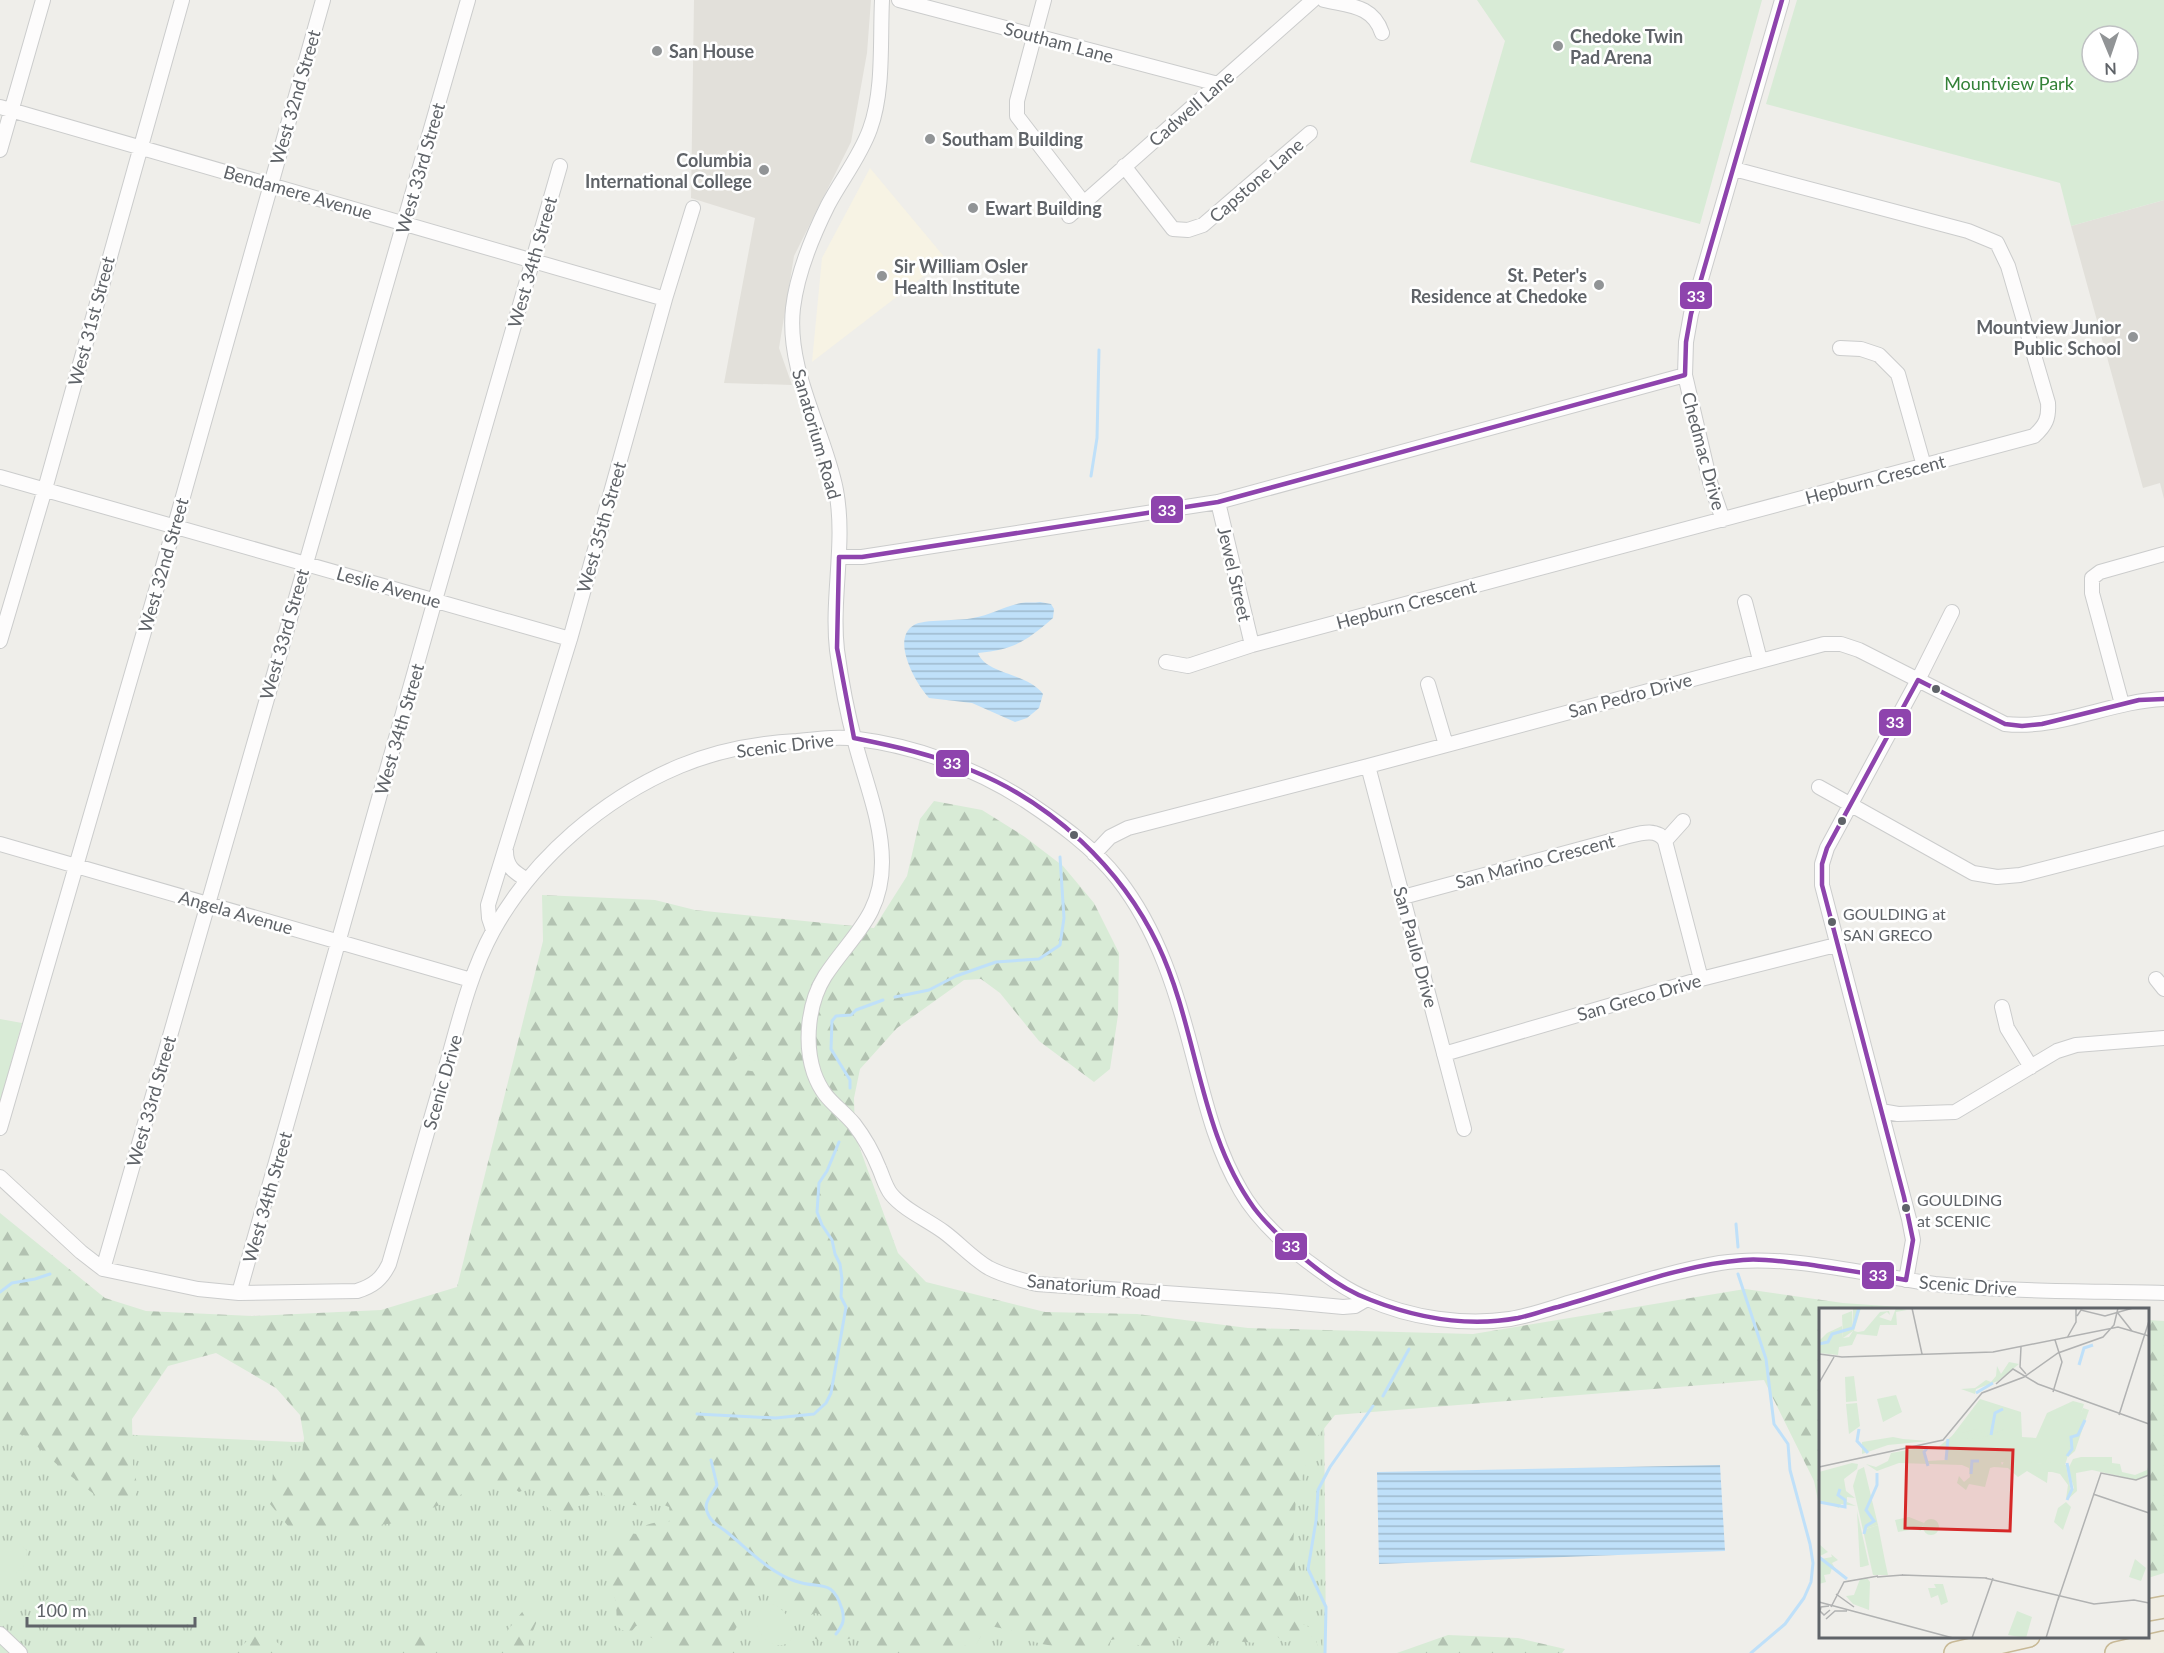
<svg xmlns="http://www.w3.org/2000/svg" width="2164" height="1653" font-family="Lato,sans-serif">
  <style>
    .commercial { fill: #f7f3e4 }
    .education { fill: #e2e0da }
    .grass { fill: url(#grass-tufts) }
    .forest { fill: url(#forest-firs) }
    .park { fill: #d8ebd6; fill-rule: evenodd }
    .water { fill: url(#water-rules) }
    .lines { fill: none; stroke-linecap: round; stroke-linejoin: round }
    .stream { stroke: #bfe0f9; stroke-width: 3 }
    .minor-casing { stroke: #cbcccc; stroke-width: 16 }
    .highway-casing { stroke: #c8b996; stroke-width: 24 }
    .minor { stroke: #fdfcfc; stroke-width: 14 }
    .highway { stroke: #f0ede3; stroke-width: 21 }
    .bus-1-casing { stroke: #fff; stroke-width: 9 }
    .bus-1 { stroke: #8e44ad; stroke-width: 4.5 }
    .poi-dot { fill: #919496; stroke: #fff; stroke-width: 2 }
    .bus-dot { fill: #5f6368; stroke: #fff; stroke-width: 2 }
    .labels { text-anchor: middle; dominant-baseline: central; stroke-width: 5; stroke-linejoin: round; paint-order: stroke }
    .bus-label { font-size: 16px; fill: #5f6368; stroke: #fff; text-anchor: start }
    .poi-label { font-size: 18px; font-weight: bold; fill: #5f6368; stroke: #fff; text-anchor: start }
    .street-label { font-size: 18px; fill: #5f6368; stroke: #fff }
    .park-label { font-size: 18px; fill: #348238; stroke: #fff }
    .inset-river { fill: none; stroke: #bfe0f9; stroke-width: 3 }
    .inset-road { fill: none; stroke: #b1b2b2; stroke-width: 1.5 }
    .view { fill: #d62828; fill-opacity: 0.15; stroke: #d62828; stroke-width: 3 }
    .inset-edge { fill: none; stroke: #5f6368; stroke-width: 3 }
    .line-badge { stroke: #fff; stroke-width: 2 }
    .badge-label { font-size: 16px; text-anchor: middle; font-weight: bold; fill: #fff }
  </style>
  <defs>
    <pattern id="grass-tufts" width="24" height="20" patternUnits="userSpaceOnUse" patternTransform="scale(1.5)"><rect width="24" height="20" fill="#d8ebd6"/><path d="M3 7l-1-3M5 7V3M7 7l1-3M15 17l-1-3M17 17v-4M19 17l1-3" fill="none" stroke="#b2c2b1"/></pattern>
    <pattern id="forest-firs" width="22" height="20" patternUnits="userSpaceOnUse" patternTransform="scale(1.5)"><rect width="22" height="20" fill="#d8ebd6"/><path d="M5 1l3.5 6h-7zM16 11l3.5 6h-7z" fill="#b2c2b1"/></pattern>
    <pattern id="water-rules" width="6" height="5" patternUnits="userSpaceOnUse" patternTransform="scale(1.5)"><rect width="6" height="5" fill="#bfe0f9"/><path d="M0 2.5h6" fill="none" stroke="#9eb9cd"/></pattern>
  </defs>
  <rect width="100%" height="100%" fill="#efeeea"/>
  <!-- commercial -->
  <path class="commercial" d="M870,168l76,91 -134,103 10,-104z"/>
  <!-- education -->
  <path class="education" d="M694,0h177l-4,53 -16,89 -57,114 -15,92 13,37 -68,-2 31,-165 -64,-20z
    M2164,200v299l-4,-16 -17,5 -72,-262z"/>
  <!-- grass -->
  <path class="grass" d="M1324,1400l2,253h-1326v-224l295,13z"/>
  <!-- forest -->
  <path class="forest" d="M934,801l48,9 43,27 38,29 31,37 25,50 -1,62 -8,54 -16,13 -55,-41 -39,-48 -19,-14 -17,1 -67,48 -37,41 -6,29 1,37 43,118 28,29 119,30 92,2 111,14 225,6 272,-45 98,14 85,6 -108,1v200l-6,-29 -50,-101 -429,35 -22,27 -17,53 -3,53 8,75 18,9 4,21h-4l-3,-14 -10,-6 -13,3 -4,6h-5l-9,-7 -12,7 -5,1 -38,-3 -14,6 -6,-5 -10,2 -13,-6 -4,-18 -4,2c-2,6 -2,14 -6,19 -10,12 -33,4 -43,-2l-9,2 -2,6h-10l-3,-7 -5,7 -20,3 -29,-5 -14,-4 -18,-10 -20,-4 -6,5 -8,13 -18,3 -27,-1 -19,7h-40l-6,-16c-20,-3 -34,15 -53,0l-1,-10 15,-3 10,-5 -22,-6 -8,4 -13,-1 -9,-12 -2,-7 -8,-6 -20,-2 -11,9 -5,8 3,11 -7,13 -8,9 4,7 9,2 3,5h-33l-6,-5 -14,2 -8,-2 -7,5 -8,-2 -5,-8 -18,-9 -4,-9 -4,1 -5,6 -9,-2 -5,-4 -1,-24 -7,-18 -2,-15 6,-38 24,3c8,-13 19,-11 34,-13l-2,-14 -10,-4 -10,3 -16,-1 -24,-5 -11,-11c-4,3 -8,5 -12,8 -5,4 -8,11 -13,14 -20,11 -32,-9 -38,-25l-16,6 -9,-7 -2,-5 -10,5 -6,-9 -40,24 -57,23 -46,6 -61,-3 -18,-22 3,-31 27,-6 4,-29 -4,-23 -24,-27 -60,-35 -48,13 -36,53 1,46 5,24 -4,9h-35l-36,-28 -37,-34 -26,-7v-216l105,85 41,13 106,5 129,-6 76,-23 86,-346 -1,-46 113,5 40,10 179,18 33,-52 13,-57z
    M2148,1320l16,1v252l-16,5z
    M50,1598l10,4c19,-7 29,5 34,21l-5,4 -34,-18 -11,-8z
    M535,1605l4,11 -15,37h-27l4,-14 25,-32z
    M417,1630l15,11 16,6v6h-62z
    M262,1632l5,2 23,19h-54c6,-8 16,-18 26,-21z
    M1448,1635l70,3 47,11 -3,4h-165z"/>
  <!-- park -->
  <path class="park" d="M1477,0h285l-62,224 -230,-62 35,-121z
    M1797,0h367v200l-93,26 -11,-43 -294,-79zM2092,36h36v36h-36z
    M0,1019l22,4 -22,80z
    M741,1055l9,1 4,5 10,-1v5l-7,7 -24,-4v-6z
    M0,1541c11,0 22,1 27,10l-1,12 -12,13 -14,-1z
    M771,1604c14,2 32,30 15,40 -24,9 -45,-34 -15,-40z"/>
  <!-- water -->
  <path class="water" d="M1040,602l11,2 3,5 -1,9c-28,24 -38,31 -75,35 7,21 50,20 65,41l-4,14 -12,10 -12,4 -43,-19 -43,-5c-13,-14 -39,-59 -15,-73 9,-6 46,-4 59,-7 17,-3 32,-12 48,-15 6,-1 13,0 19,-1z
    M1720,1465l5,86 -346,13 -2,-92z"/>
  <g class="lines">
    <!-- stream -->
    <path class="stream" d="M1091,476l6,-38 2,-88
      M895,997l34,-7 27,-14 40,-14 43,-3 21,-14 4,-27 -4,-61
      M850,1088v-8l-19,-31 1,-28 4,-5 15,-1 5,-5 27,-10
      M1736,1224l2,23
      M1738,1274l28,85 8,65 14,20 2,26 20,74 3,19 -2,19 -7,16 -19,26 -34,29
      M0,1292l12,-9 23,-4 15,-5
      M1383,1396l26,-47
      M697,1414l79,4 38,-4 12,-11 5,-10 15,-86 -5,-10 1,-18 -2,-15 -5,-10 -3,-14 -10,-15 -5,-13 2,-29 8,-12 12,-29
      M711,1460l6,25c-5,10 -15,18 -9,29 3,9 13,13 20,19 21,17 41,39 67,48 25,9 37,-4 47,28 3,11 1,16 -6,25
      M1325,1653l1,-46 -18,-38 8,-48 2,-31 12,-23 43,-61"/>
    <defs>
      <path id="minor" d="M882,0c-2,40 2,91 -12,129 -10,28 -29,51 -42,76 -15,30 -31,70 -35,103 -7,63 31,122 43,182 10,53 -5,107 1,160 4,30 10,62 18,92 10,39 27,79 27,120 0,54 -30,73 -57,114 -17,27 -21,67 -11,97 10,28 24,32 40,51 10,13 19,29 25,44 4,9 6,18 12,26 13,16 37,26 53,38 15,11 29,27 45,36 15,8 32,12 48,16l242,17 64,6 12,-1 12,-7
        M899,0l319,84
        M1044,0l-27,101v15l66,86
        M1324,0c25,6 49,5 58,33
        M0,107l665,192
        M0,150l43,-150
        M1124,166l49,63 15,1 15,-5 107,-92
        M1069,216l244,-216
        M1840,348l21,1 18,6 19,19 26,92
        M0,477l570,162
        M1218,502l34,143
        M1723,520l-13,-38 -25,-107 1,-33 5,-28 91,-314
        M839,557h23l356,-55 467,-127
        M1745,602l15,58
        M0,641l45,-152 137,-489
        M1166,662l22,4 64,-21 782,-209c12,-11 15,-18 14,-33l-40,-137 -11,-23 -29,-12 -234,-62
        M1428,684l18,61
        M2122,704l-30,-111v-15l8,-6 64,-18
        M1368,766l96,363
        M1819,787l154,86 24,4 23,-2 144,-37
        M1665,841l18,-20
        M0,844l471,136
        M506,851c0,16 8,21 21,29
        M1094,854l16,-17 18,-9 240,-62 456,-122h17l18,6 146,74c54,6 105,-23 159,-25
        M1403,897l222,-60c13,-3 32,-10 40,4l36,138
        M493,930l-4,-12 -1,-13 82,-266 95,-340 28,-91
        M2156,979l8,10
        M2002,1007l5,21 24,39
        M1444,1054l257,-75 135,-34
        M1881,1111l17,3 57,-2 102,-61 19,-6 88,-7
        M0,1128l175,-603 148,-525
        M0,1177l81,75 22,17 95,20 41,4 118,-2c16,-5 25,-12 32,-27 19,-65 38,-131 57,-197 13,-46 24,-94 47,-136 40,-73 111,-133 187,-165 36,-15 78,-23 117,-25 20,-2 41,-5 61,-2 58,7 119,30 168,62 33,22 67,46 92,78 40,51 59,114 75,176 12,46 23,94 48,136 16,28 40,50 66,70 19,14 39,29 61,38 42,19 96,27 142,20 19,-3 39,-10 58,-16 50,-14 100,-31 152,-40 68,-10 146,12 215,21 75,8 153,7 229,9
        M103,1269l365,-1269
        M1906,1280l7,-40 -4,-21 -87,-334v-21l5,-16 91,-168 34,-68
        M239,1293l196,-693 125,-434
        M0,1634l20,19"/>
      <path id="highway" d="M2148,1610l16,-3
        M1955,1653l74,-17
        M2116,1653l48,-11"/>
    </defs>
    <!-- minor casing -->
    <use href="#minor" class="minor-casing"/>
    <!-- highway casing -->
    <use href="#highway" class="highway-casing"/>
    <!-- minor -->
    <use href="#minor" class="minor"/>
    <!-- highway -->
    <use href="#highway" class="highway"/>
    <defs>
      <path id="bus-1" d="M1782,0l-91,314 -5,28 -1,33 -467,127 -356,55h-23l-2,91 17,90c40,8 80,17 119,33 79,32 148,97 185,174 40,84 40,186 96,263 12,16 27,30 43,44 21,19 46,38 74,48 46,18 98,27 147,18 14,-3 27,-8 40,-11 61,-17 122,-42 185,-47 21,-2 41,2 62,4 33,5 67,10 101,16l7,-40 -9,-43 -82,-312v-21l5,-16 91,-168 87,44 17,2 20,-2 97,-24 25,-1"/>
    </defs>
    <!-- bus-1 casing -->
    <use href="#bus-1" class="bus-1-casing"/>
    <!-- bus-1 -->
    <use href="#bus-1" class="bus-1"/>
  </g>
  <!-- markers -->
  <g class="poi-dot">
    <circle cx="1558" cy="46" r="6"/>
    <circle cx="657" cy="51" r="6"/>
    <circle cx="930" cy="139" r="6"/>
    <circle cx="764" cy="170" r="6"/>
    <circle cx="973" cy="208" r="6"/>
    <circle cx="882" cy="276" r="6"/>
    <circle cx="1599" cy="285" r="6"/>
    <circle cx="2133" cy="337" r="6"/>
  </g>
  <g class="bus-dot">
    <circle cx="1936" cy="689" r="5"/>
    <circle cx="1842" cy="821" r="5"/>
    <circle cx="1074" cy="835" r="5"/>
    <circle cx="1832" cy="922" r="5"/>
    <circle cx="1906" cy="1208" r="5"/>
  </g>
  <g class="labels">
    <!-- bus labels -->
    <g class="bus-label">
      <text x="1843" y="913">GOULDING at<tspan x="1843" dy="21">SAN GRECO</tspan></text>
      <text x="1917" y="1199">GOULDING<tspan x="1917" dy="21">at SCENIC</tspan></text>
    </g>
    <!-- poi labels -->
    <g class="poi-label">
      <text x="1570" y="36">Chedoke Twin<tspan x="1570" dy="21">Pad Arena</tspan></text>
      <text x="669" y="51">San House</text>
      <text x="942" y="139">Southam Building</text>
      <text x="752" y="160" text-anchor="end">Columbia<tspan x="752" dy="21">International College</tspan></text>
      <text x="985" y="208">Ewart Building</text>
      <text x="894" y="266">Sir William Osler<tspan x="894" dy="21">Health Institute</tspan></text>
      <text x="1587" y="275" text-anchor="end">St. Peter's<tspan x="1587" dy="21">Residence at Chedoke</tspan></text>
      <text x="2121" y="327" text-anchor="end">Mountview Junior<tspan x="2121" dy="21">Public School</tspan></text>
    </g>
    <!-- street labels -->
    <g class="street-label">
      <text transform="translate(1059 42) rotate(15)">Southam Lane</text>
      <text transform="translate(295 97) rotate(-74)">West 32nd Street</text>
      <text transform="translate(1191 108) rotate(-41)">Cadwell Lane</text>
      <text transform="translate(420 168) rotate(-74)">West 33rd Street</text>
      <text transform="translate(1256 180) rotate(-41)">Capstone Lane</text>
      <text transform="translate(298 192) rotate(16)">Bendamere Avenue</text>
      <text transform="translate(532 262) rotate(-74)">West 34th Street</text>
      <text transform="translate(91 321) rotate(-75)">West 31st Street</text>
      <text transform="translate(817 434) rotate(74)">Sanatorium Road</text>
      <text transform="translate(1704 451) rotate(75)">Chedmac Drive</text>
      <text transform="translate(1875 479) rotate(-15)">Hepburn Crescent</text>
      <text transform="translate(601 527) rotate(-74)">West 35th Street</text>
      <text transform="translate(163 565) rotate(-74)">West 32nd Street</text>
      <text transform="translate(1235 574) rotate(77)">Jewel Street</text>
      <text transform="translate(389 587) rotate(16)">Leslie Avenue</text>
      <text transform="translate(1406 604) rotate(-15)">Hepburn Crescent</text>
      <text transform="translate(284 634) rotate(-74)">West 33rd Street</text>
      <text transform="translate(1630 695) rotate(-15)">San Pedro Drive</text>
      <text transform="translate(399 729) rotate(-74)">West 34th Street</text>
      <text transform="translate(785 745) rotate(-7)">Scenic Drive</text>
      <text transform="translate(1535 861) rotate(-15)">San Marino Crescent</text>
      <text transform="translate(236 912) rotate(16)">Angela Avenue</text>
      <text transform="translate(1416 947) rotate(75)">San Paulo Drive</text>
      <text transform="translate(1639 997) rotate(-16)">San Greco Drive</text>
      <text transform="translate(442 1082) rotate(-74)">Scenic Drive</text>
      <text transform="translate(151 1101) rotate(-74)">West 33rd Street</text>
      <text transform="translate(267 1197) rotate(-74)">West 34th Street</text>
      <text transform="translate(1968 1285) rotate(4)">Scenic Drive</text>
      <text transform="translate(1094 1286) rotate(5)">Sanatorium Road</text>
    </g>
    <!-- park labels -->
    <g class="park-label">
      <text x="2009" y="83">Mountview Park</text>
    </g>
  </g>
  <!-- overview -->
  <g transform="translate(1819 1308)">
    <rect width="330" height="330" fill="#efeeea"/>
    <path d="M35,68l3,25 -11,1 -1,-25zM161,91l41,13 1,25 14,1 11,-25 26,-12 11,3 -19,61 -117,-5 1,-20zM38,95l3,23 -11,8 -3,-30zM45,159l14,58 -15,5 -10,-44 5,-16zM38,203l12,54 -7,2h-2zM48,270l3,4 -1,28 -16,-6 -7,-8 8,-1 6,-16z" fill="#d8ebd6"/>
    <path d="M34,0h8l-7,23 4,1 6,-1 16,-19 9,-1 1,4 -3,-3 -8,5 12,4 5,-13 11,2 -11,2 1,13h-17l-3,11 -20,-2 -5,11 -13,2 -1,8 -19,-2v-12l8,-8 15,-7 1,12 6,-1 4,-6zM190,54l10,2 -21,17 -22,8 -1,5 -14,-5 14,-1 11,-8 5,2 5,-6 1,-10 4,8zM264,100l6,2 -14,41 -7,6 2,-20zM157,121l10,3 -19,1 18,4 20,-8 -2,12 5,6 -10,-9 -27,1 3,-3 -4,-2 -2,4 -9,1 5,6 -10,2v-5l8,-9zM138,124l-8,17 27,3 1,-4 6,3 -2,6 18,-1 3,9 4,-7 37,6 3,-5 -14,-3 21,3 8,-4v7h-13l18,3 5,27 -5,7 2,-14 -8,-11 -8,-2h-4l-1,11 -20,-12 -9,6 -10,-9 -14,-1 -4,1 -5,19 -16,-3 -3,6 -9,-7 2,-7 5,6 6,-5 -1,-9 -7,-3 -63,-2 -22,8 -11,-7 10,3 12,-6 3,-8 23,-4h9l4,12 20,-1 1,-13 -11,1zM74,129l10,2 26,2 -41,4 -26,9v-12zM262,149h31v6l8,1 2,8 13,3 12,-5 2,-6v11l-13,5 -44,-10 -16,3 1,18 -10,9 7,-12 -6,-19 5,-10zM33,155l6,1 -1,5 -13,10 2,12 9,7 -8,-1v5l9,4 -15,-2 -2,4 -20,-8v-28zM0,236l9,8 -8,4 1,3 11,-2 -1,-3 7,6 -6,3 5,9 -5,-4 -2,6 -6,1 2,7 -7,2z" fill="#d8ebd6"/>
    <path d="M33,3l1,20 -10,7 -1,-23z" fill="#d8ebd6"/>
    <path d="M77,87l6,17 -19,10 -6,-23zM247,194l5,5 -8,23 -9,-8 4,-14zM90,209l15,6 -3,8 -6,-2 -17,3 -3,-12zM104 219a8 8 0 1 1 16 0a8 8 0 1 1-16 0ZM59,217l7,36 3,14h-15l-10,-45zM316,251l11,9 -5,13 -12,-4zM115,276h9l5,18 -7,3 -3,-10 -7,3 -3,-10h8zM198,303l15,6 -6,21 -18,-3z" fill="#d8ebd6"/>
    <path class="inset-river" d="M0,36l9,-2 4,-8 21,-6 6,-20M260,57l5,-17 9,-3M157,85l17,-10M40,121l-2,12 11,12M172,127l4,-22 8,-4M248,148l5,-7 -1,-12 7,-2 7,-15M127,152l2,-21M109,158l-4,-14 4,-5M152,166l1,-13h7M248,192l5,-11 -5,-26M0,194l26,5v-7l-7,-5 2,-6M45,226l2,-8 8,-5 -8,-11 11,-25v-12M0,249l28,22"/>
    <path class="inset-road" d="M93,0l10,46M298,4l15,19M258,8l4,-6 24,6 28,-8M248,30l9,-16v-14M202,39l-1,20 6,7M0,46l23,3 151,-5 125,-25 31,9M0,75l15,-26M177,76l17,-15 25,15M219,76l111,40M234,84l9,-30 -7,-22M300,107l30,-94M0,159l124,-27 39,-47 42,-16 34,-24 45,-16 11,-12 4,-17M274,186l56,19M83,267l85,3M58,269l26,-2M166,270l109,26 40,-4 15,3M17,286l18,13M239,292l43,-127 35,7 13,-5M0,294l134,36M10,298l-8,1 -1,4 4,4 6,-5M12,299l13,-25 34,-6M7,311l9,-8h12M153,330l21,-60M227,330l13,-42"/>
    <path class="view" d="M88,139l106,3 -3,81 -105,-3z"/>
    <rect width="330" height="330" class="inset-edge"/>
  </g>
  <g class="line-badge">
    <rect x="1679" y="281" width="34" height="29" rx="6" fill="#8e44ad"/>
    <rect x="1150" y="495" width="34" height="29" rx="6" fill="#8e44ad"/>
    <rect x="1878" y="708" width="34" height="29" rx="6" fill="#8e44ad"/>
    <rect x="935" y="749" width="35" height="29" rx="6" fill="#8e44ad"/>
    <rect x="1274" y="1232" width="34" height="29" rx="6" fill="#8e44ad"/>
    <rect x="1861" y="1261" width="34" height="29" rx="6" fill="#8e44ad"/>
  </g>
  <g class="badge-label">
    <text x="1696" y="302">33</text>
    <text x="1167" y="516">33</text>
    <text x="1895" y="728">33</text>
    <text x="952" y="769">33</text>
    <text x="1291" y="1252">33</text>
    <text x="1878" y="1281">33</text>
  </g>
  <!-- north arrow -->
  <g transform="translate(2110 54) rotate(178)"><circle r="28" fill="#ffffff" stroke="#bfc1c3" stroke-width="1.5"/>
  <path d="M0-4.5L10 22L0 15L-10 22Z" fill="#919496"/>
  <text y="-9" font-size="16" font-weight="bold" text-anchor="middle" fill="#5f6368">N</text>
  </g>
  <!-- scale -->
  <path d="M27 1617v9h168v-9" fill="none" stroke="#5f6368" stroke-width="3"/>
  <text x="36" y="1617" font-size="18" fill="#5f6368" stroke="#ffffff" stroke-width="4.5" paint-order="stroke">100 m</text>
</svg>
